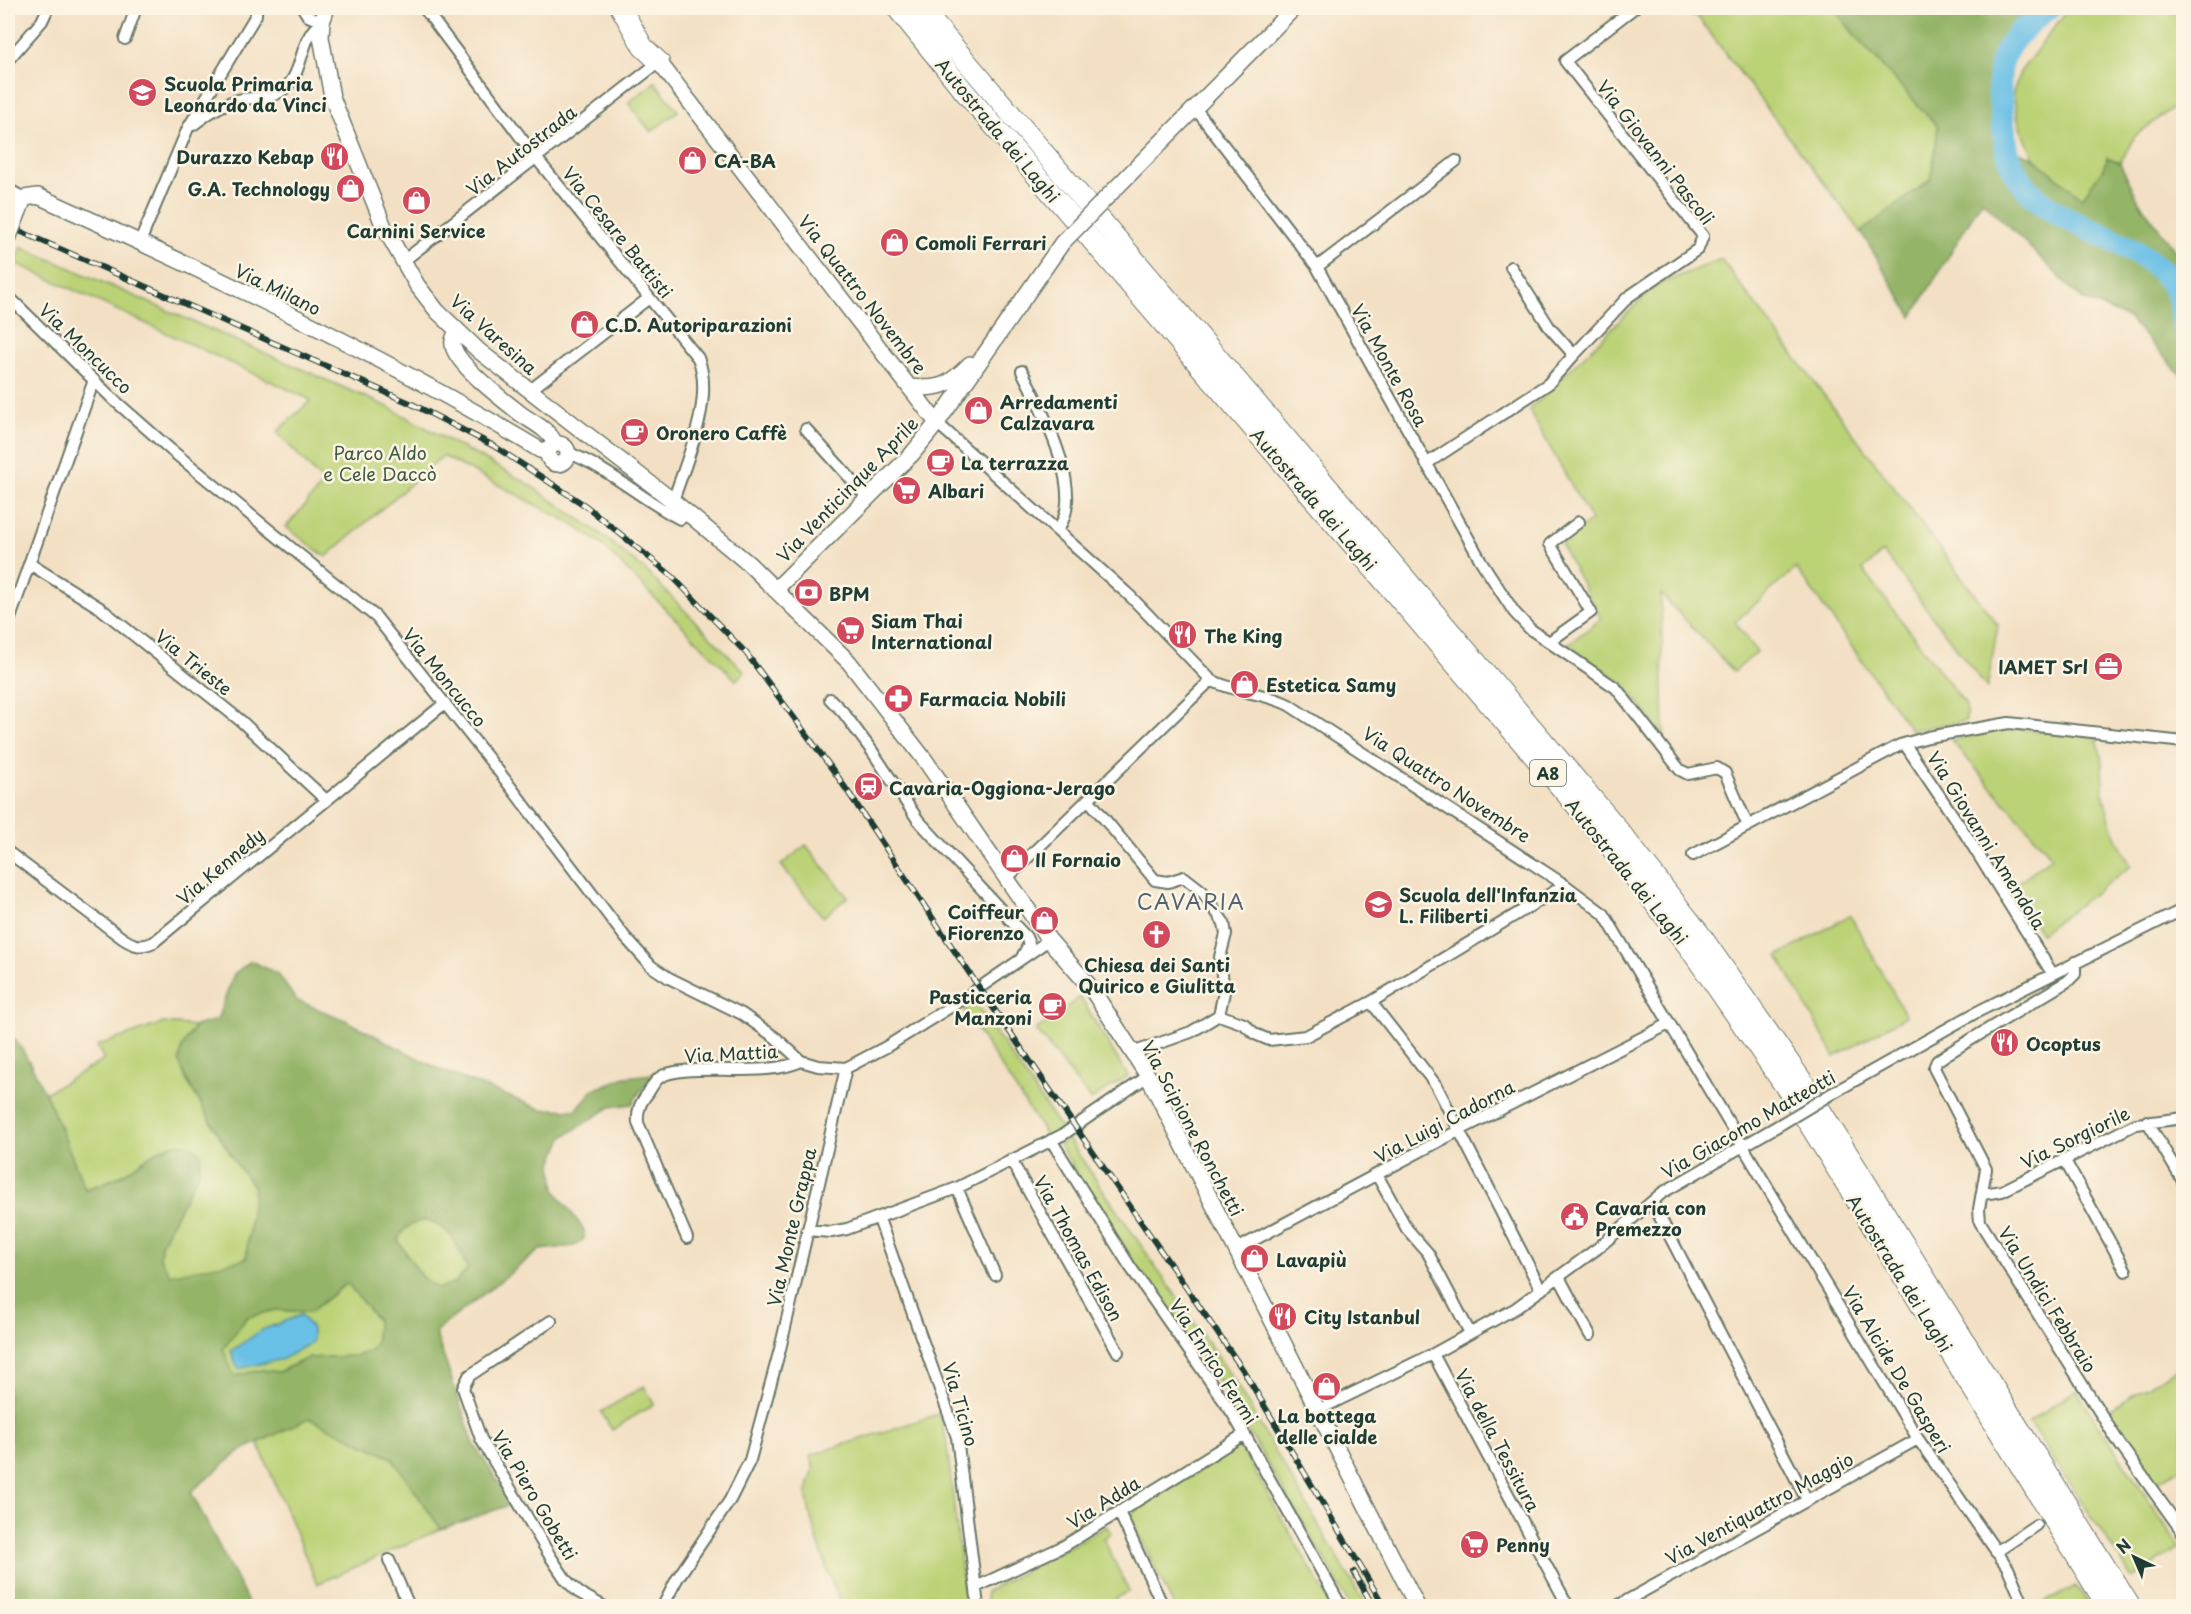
<svg xmlns="http://www.w3.org/2000/svg" width="2191" height="1614" font-family="'Playpen Sans',sans-serif">
  <style>
    .green { fill: #bbd276; stroke: #6d8855; stroke-width: 1.5 }
    .forest { fill: #94b467; stroke: #5a784e; stroke-width: 1.5; fill-rule: evenodd }
    .water { fill: #69c0e6; stroke: #447e8d; stroke-width: 1.5 }
    .lines { fill: none; stroke-linecap: round; stroke-linejoin: round }
    .river { stroke: #69c0e6; stroke-width: 24 }
    .street-casing { stroke: #697666; stroke-width: 14 }
    .secondary-casing { stroke: #697666; stroke-width: 18 }
    .highway-casing { stroke: #697666; stroke-width: 22 }
    .street { stroke: #fff; stroke-width: 10 }
    .secondary { stroke: #fff; stroke-width: 15 }
    .highway { stroke: #fff; stroke-width: 20 }
    .rail-casing { stroke: #1f3d34; stroke-width: 6 }
    .rail { stroke: #fcf5e5; stroke-width: 4; stroke-dasharray: 11; stroke-linecap: butt }
    .street-bridge-casing { stroke: #697666; stroke-width: 14; stroke-linecap: butt }
    .secondary-bridge-casing { stroke: #697666; stroke-width: 18; stroke-linecap: butt }
    .street-bridge { stroke: #fff; stroke-width: 10 }
    .secondary-bridge { stroke: #fff; stroke-width: 15 }
    .labels { text-anchor: middle; dominant-baseline: central; stroke-width: 5; stroke-linejoin: round; paint-order: stroke }
    .shield { fill: #fcf5e5; stroke: #617469; stroke-width: 1.5 }
    .shield-label { font-size: 16px; font-weight: bold; fill: #1f3d34 }
    .poi-label { font-size: 18px; font-weight: bold; fill: #1f3d34; stroke: #fcf5e5; text-anchor: start }
    .street-label { font-size: 18px; fill: #1f3d34; stroke: #fcf5e5 }
    .park-label { font-size: 18px; fill: #3e5b41; stroke: #fcf5e5 }
    .quarter-label { font-size: 21px; letter-spacing: 1.5px; fill: #54636f; stroke: #fcf5e5 }
  </style>
  <rect width="100%" height="100%" fill="#fcf5e5"/>
  <filter id="ink" filterUnits="userSpaceOnUse"><feTurbulence type="fractalNoise" baseFrequency=".0167" numOctaves="2"/><feDisplacementMap in="SourceGraphic" scale="12" xChannelSelector="R" yChannelSelector="G"/><feConvolveMatrix kernelMatrix="1 2 1 2 8 2 1 2 1" color-interpolation-filters="sRGB"/></filter>
  <filter id="wash" filterUnits="userSpaceOnUse"><feTurbulence type="fractalNoise" baseFrequency=".008" numOctaves="4" result="noise"/><feDisplacementMap in="SourceGraphic" scale="24" xChannelSelector="R" yChannelSelector="G"/><feGaussianBlur stdDeviation="1.35" result="paint"/><feColorMatrix in="noise" values="0 0 0 0 0 0 0 0 0 0 0 0 0 0 0 0 0 1.4 0 .05"/><feComposite in="paint" operator="in"/></filter>
  <g filter="url(#wash)">
    <rect width="100%" height="100%" fill="#f3e0c4"/>
    <!-- green -->
    <path class="green" d="M1661,8h172l29,36 77,83 -8,52 -70,53 -164,-216 -37,-4z
      M2069,8h114v92l-48,36 -15,27 -13,-6 -4,12 -21,30 -48,-41 -15,-34 -6,-31 7,-21z
      M655,82l23,29 -27,21 -23,-29z
      M22,247l364,159 139,76 72,49 49,40 99,101 -9,8 -135,-136 -34,-23 -124,-65 -117,101 -40,-30 38,-44 -47,-51 34,-32 -296,-137z
      M1721,259l277,366 -11,63 -104,-136 -20,18 103,135v16l-55,9 -115,-162 -61,54 22,30 -23,20 -73,-78 3,142 -42,-54 -55,-37 34,-26 -40,-74 30,-25 -62,-110 126,-124z
      M2009,728l87,9c8,20 5,30 7,50 2,27 15,56 28,79l-90,67 -30,-45 41,-31 -101,-117z
      M806,845l42,52 -25,20 -42,-52z
      M1850,915l56,101 -71,41 -57,-101z
      M1080,997l48,79 -37,24 -55,-70z
      M972,998l90,132 -15,7 -83,-127z
      M163,1023l32,3 -13,21 4,32 49,83 19,25 -8,72 -76,17 -10,-18 1,-14 38,-73 2,-17c-25,-29 -60,11 -82,22 -11,6 -22,10 -35,13l-39,-96 59,-33 -7,-14z
      M1068,1139l165,240 133,227h-16l-25,-46 -111,-186 -77,-107 -78,-122z
      M426,1220c28,10 30,23 42,49l-14,14 -16,6 -17,-13 -23,-35c4,-14 14,-18 28,-21z
      M348,1283l29,37 -1,21 -5,9 -16,6 -47,2 -30,14 -16,-2 -28,7 -11,-28 24,-32 29,-7 34,2z
      M2183,1365v102l-28,16 -47,-73z
      M644,1386l10,18 -42,26 -11,-18z
      M2076,1390l104,158 -48,30 -103,-156z
      M939,1414l7,24 20,168h-123c-11,-18 -35,-89 -36,-111 0,-16 10,-17 4,-40z
      M309,1418l84,40 48,71 -124,55 -59,-141z
      M1237,1448l6,3 89,155h-158l-44,-89 3,-5z
      M1107,1526l4,7 -8,5 26,53 -27,15h-115l-1,-14z
      M2076,1586l13,20h-51z"/>
    <!-- forest -->
    <path class="forest" d="M1833,8h193c-42,50 -38,73 -30,135l38,15 48,40 21,-29 4,-12 13,6 19,38 44,61v115l-55,-59 -46,-19 -100,-99 -70,117 -51,-85 70,-53 7,-52 -76,-83z
      M251,961l27,13 18,26 49,20 96,50 100,39 35,1 17,-20 32,-13 38,-4 -22,17 -9,14 -22,3 -47,30 -11,27 3,26 29,40v9l-10,7 -34,4 -105,82 39,112 38,60 -71,25 -49,-71 -83,-40 -69,33 -49,41 59,114h-242v-573c24,17 64,124 77,156 12,-3 23,-7 35,-13 21,-11 57,-51 81,-22l-2,17 -38,73 -1,14 10,17 76,-16 8,-72 -19,-25 -49,-83 -7,-17 3,-15 13,-21 22,-6 17,-46zM426,1220c28,10 30,23 42,49l-14,14 -16,6 -17,-13 -23,-35c4,-14 14,-18 28,-21zM347,1283l30,37 -1,21 -5,9 -16,6 -47,2 -29,14 -17,-2 -28,6 -11,-27 24,-32 29,-7 34,2z"/>
    <!-- water -->
    <path class="water" d="M301,1315l11,14v13l-29,17 -45,10 -7,-18 31,-21z"/>
    <g class="lines">
      <!-- river -->
      <path class="river" d="M2048,8c-40,32 -54,46 -47,99 3,25 4,53 20,74 40,56 134,54 158,117 3,8 3,19 5,27"/>
    </g>
  </g>
  <g filter="url(#ink)">
    <g class="lines">
      <defs>
        <path id="street" d="M303,8l5,8 14,6
          M424,8l113,151 161,199c17,41 -12,103 -25,143
          M125,39l11,-31
          M8,60l34,-39 6,-13
          M1195,108l122,159 164,294 33,51 16,17 86,59 64,82 8,4 29,-6 8,5 23,53
          M193,125c14,-11 28,-21 45,-25 14,-3 29,0 42,-8 26,-16 17,-54 42,-70
          M8,189l16,9
          M140,242l48,-114 68,-113v-7
          M402,262l257,-200
          M1317,267l139,-106
          M8,296l105,103 58,51 205,167 124,156 125,164 26,29 18,12 73,36 34,24 25,23 17,5 28,2 40,-21 77,-48 86,-59
          M1574,355l54,-58 70,-48 5,-13 -138,-175 69,-53
          M1022,371c18,36 66,123 35,159
          M529,391l120,-93
          M937,423l193,173 81,84c24,13 53,12 78,25l276,180 39,29 314,525 90,129 16,38
          M806,429l62,69
          M569,453c41,16 72,46 111,66l9,-5
          M1426,464l122,-80 26,-29 -24,-27 -39,-61
          M30,564l70,44 141,113 85,79
          M8,624l86,-244
          M1549,642l42,-30 -41,-68 29,-22
          M830,699l13,13 29,39 46,69 108,117 3,7 -7,13
          M1906,746l60,89 86,138
          M1088,799l67,81 13,2 16,-5 18,14 22,32 2,11 -6,23 4,35 -5,23
          M8,852l114,86c12,8 19,10 32,4l291,-239
          M1693,855l207,-110 28,-8 81,-14 175,19
          M1008,877l203,-197
          M2075,962v12l-7,7 -121,73 -10,7 -3,7 52,101 -7,40 1,13 141,224 63,88
          M1371,1002l65,83 105,205
          M1132,1053l59,-21 28,-17 25,9 11,10 14,6 37,-4 65,-34 194,-117
          M1831,1094l146,-82 207,-103
          M2147,1121l37,62
          M1051,1140l78,125 104,149 108,192
          M2064,1159l62,112
          M1011,1160l107,192
          M1377,1175l30,54 21,24 42,80
          M957,1188l38,87
          M1983,1194l19,-3 134,-67 48,-6
          M1652,1202l155,298
          M879,1219l78,218 21,169
          M807,1230l24,2 16,-3 110,-41 107,-54 84,-58
          M687,1238l-49,-115c-1,-13 2,-20 10,-30 3,-5 7,-12 11,-15 21,-17 107,1 142,-17
          M1235,1250l223,-119 211,-107
          M1559,1277l31,58
          M551,1321l-82,55 -6,12 18,51 69,117 16,24 12,12 25,14
          M1433,1354l135,252
          M1316,1411l117,-57 83,-46 82,-60 64,-55 119,-69
          M1119,1512l44,94
          M1996,1552l40,-27
          M389,1560l20,46
          M976,1587l88,-41 179,-111
          M663,1606l14,-27 53,-79 20,-40 30,-111 66,-281
          M1617,1606l301,-167"/>
        <path id="secondary" d="M327,8l-5,14 -1,15 11,60 52,130 33,58 20,26 42,40 194,150 76,63 100,98 76,98 124,180 42,48 57,88 269,530
          M659,62l278,361
          M1113,191l181,-183
          M19,211l5,-13 14,-2c169,76 343,158 502,254l8,2
          M457,331c-3,6 -6,11 -3,18 8,20 49,51 67,65 11,8 29,16 34,30
          M909,387c31,3 39,-1 61,-23
          M548 454a10 10 0 1 1 20 0a10 10 0 1 1-20 0Z
          M775,590l137,-136 25,-31 125,-180"/>
        <path id="highway" d="M621,8l22,39 16,15
          M897,8l67,83 634,740 90,115 103,149 316,511
          M921,8l692,815 87,111 105,151 325,521"/>
      </defs>
      <!-- street casing -->
      <use href="#street" class="street-casing"/>
      <!-- secondary casing -->
      <use href="#secondary" class="secondary-casing"/>
      <!-- highway casing -->
      <use href="#highway" class="highway-casing"/>
      <!-- street -->
      <use href="#street" class="street"/>
      <!-- secondary -->
      <use href="#secondary" class="secondary"/>
      <!-- highway -->
      <use href="#highway" class="highway"/>
      <defs>
        <path id="rail" d="M8,226l402,177 84,43 92,60 86,70 74,77 92,124 134,200 271,393 141,236
          M1354,1572l19,34"/>
      </defs>
      <!-- rail casing -->
      <use href="#rail" class="rail-casing"/>
      <!-- rail -->
      <use href="#rail" class="rail"/>
      <defs>
        <path id="street-bridge" d="M1781,1124l50,-30"/>
        <path id="secondary-bridge" d="M8,239l11,-28
          M1062,243l51,-52"/>
      </defs>
      <!-- street-bridge casing -->
      <use href="#street-bridge" class="street-bridge-casing"/>
      <!-- secondary-bridge casing -->
      <use href="#secondary-bridge" class="secondary-bridge-casing"/>
      <!-- street-bridge -->
      <use href="#street-bridge" class="street-bridge"/>
      <!-- secondary-bridge -->
      <use href="#secondary-bridge" class="secondary-bridge"/>
    </g>
  </g>
  <!-- icons -->
  <defs>
    <symbol id="school-disc" viewBox="-11 -11 22 22"><circle r="9.5" fill="#d1495b" stroke="#fcf5e5"/><path d="M0-5L7-2L0 1L-7-2ZM-4 1L0 2.5L4 1V4Q0 6-4 4Z" fill="#fff"/></symbol>
    <symbol id="restaurant-disc" viewBox="-11 -11 22 22"><circle r="9.5" fill="#d1495b" stroke="#fcf5e5"/><path d="M-5-6h1v4h1v-4h1v4h1v-4h1v5L-1.5 .5V6h-2V.5L-5-1ZM5-6V6H3V1.5H1.5Q1.5-4 5-6Z" fill="#fff"/></symbol>
    <symbol id="shop-disc" viewBox="-11 -11 22 22"><circle r="9.5" fill="#d1495b" stroke="#fcf5e5"/><path d="M-5-2.5h2.3a2.7 3.5 0 0 1 5.4 0H5L5.5 6h-11ZM-1.5-2.5h3a1.5 2.3 0 0 0-3 0Z" fill="#fff"/></symbol>
    <symbol id="cafe-disc" viewBox="-11 -11 22 22"><circle r="9.5" fill="#d1495b" stroke="#fcf5e5"/><path d="M-5.5-4.5H6V0H3Q3 3.5 0 3.5H-2.5Q-5.5 3.5-5.5 0ZM3-3.2v2h1.7v-2ZM-6 4.5H4V6H-6Z" fill="#fff"/></symbol>
    <symbol id="supermarket-disc" viewBox="-11 -11 22 22"><circle r="9.5" fill="#d1495b" stroke="#fcf5e5"/><path d="M-6-5.5h2.5l.6 2H6L4.5 2H-2.5L-4.4-4H-6ZM-1.5 3.2a1.3 1.3 0 1 0 .1 0ZM3 3.2a1.3 1.3 0 1 0 .1 0Z" fill="#fff"/></symbol>
    <symbol id="bank-disc" viewBox="-11 -11 22 22"><circle r="9.5" fill="#d1495b" stroke="#fcf5e5"/><path d="M-6-4H6V4H-6ZM0-2.3a2.3 2.3 0 1 0 0 4.6a2.3 2.3 0 1 0 0-4.6Z" fill="#fff"/></symbol>
    <symbol id="office-disc" viewBox="-11 -11 22 22"><circle r="9.5" fill="#d1495b" stroke="#fcf5e5"/><path d="M-6-3h4V-5.5h4V-3h4V5H-6ZM-1-4.5V-3h2v-1.5ZM-6 0V1H6V0Z" fill="#fff"/></symbol>
    <symbol id="pharmacy-disc" viewBox="-11 -11 22 22"><circle r="9.5" fill="#d1495b" stroke="#fcf5e5"/><path d="M-2-6h4v4h4v4h-4v4h-4v-4h-4v-4h4Z" fill="#fff"/></symbol>
    <symbol id="station-disc" viewBox="-11 -11 22 22"><circle r="9.5" fill="#d1495b" stroke="#fcf5e5"/><path d="M-3-6H3Q5-6 5-4V2Q5 4 3 4L4.5 6H3L1.5 4h-3L-3 6H-4.5L-3 4Q-5 4-5 2V-4Q-5-6-3-6ZM-3.5-4v3h7v-3ZM-3.5 1v1.5H-2V1ZM2 1v1.5H3.5V1Z" fill="#fff"/></symbol>
    <symbol id="church-disc" viewBox="-11 -11 22 22"><circle r="9.5" fill="#d1495b" stroke="#fcf5e5"/><path d="M-1.2-6h2.4v3.5h3.3v2.4h-3.3V6h-2.4V-.1h-3.3v-2.4h3.3Z" fill="#fff"/></symbol>
    <symbol id="civic-disc" viewBox="-11 -11 22 22"><circle r="9.5" fill="#d1495b" stroke="#fcf5e5"/><path d="M-.6-6.5H3V-4.5H.6V-3L4-1V1h2V6H-6V1h2V-1L-.6-3ZM-1.2 2.5V6h2.4V2.5Z" fill="#fff"/></symbol>
  </defs>
  <g fill-rule="evenodd">
    <use href="#school-disc" x="126" y="76" width="33" height="33"/>
    <use href="#restaurant-disc" x="318" y="140" width="33" height="33"/>
    <use href="#shop-disc" x="676" y="144" width="33" height="33"/>
    <use href="#shop-disc" x="334" y="172" width="33" height="33"/>
    <use href="#shop-disc" x="400" y="184" width="33" height="33"/>
    <use href="#shop-disc" x="878" y="226" width="33" height="33"/>
    <use href="#shop-disc" x="568" y="308" width="33" height="33"/>
    <use href="#shop-disc" x="962" y="394" width="33" height="33"/>
    <use href="#cafe-disc" x="618" y="416" width="33" height="33"/>
    <use href="#cafe-disc" x="924" y="446" width="33" height="33"/>
    <use href="#supermarket-disc" x="890" y="474" width="33" height="33"/>
    <use href="#bank-disc" x="792" y="576" width="33" height="33"/>
    <use href="#supermarket-disc" x="834" y="614" width="33" height="33"/>
    <use href="#restaurant-disc" x="1166" y="618" width="33" height="33"/>
    <use href="#office-disc" x="2092" y="650" width="33" height="33"/>
    <use href="#shop-disc" x="1228" y="668" width="33" height="33"/>
    <use href="#pharmacy-disc" x="882" y="682" width="33" height="33"/>
    <use href="#station-disc" x="852" y="770" width="33" height="33"/>
    <use href="#shop-disc" x="998" y="842" width="33" height="33"/>
    <use href="#school-disc" x="1362" y="888" width="33" height="33"/>
    <use href="#shop-disc" x="1028" y="904" width="33" height="33"/>
    <use href="#church-disc" x="1140" y="918" width="33" height="33"/>
    <use href="#cafe-disc" x="1036" y="990" width="33" height="33"/>
    <use href="#restaurant-disc" x="1988" y="1026" width="33" height="33"/>
    <use href="#civic-disc" x="1558" y="1200" width="33" height="33"/>
    <use href="#shop-disc" x="1238" y="1242" width="33" height="33"/>
    <use href="#restaurant-disc" x="1266" y="1300" width="33" height="33"/>
    <use href="#shop-disc" x="1310" y="1370" width="33" height="33"/>
    <use href="#supermarket-disc" x="1458" y="1528" width="33" height="33"/>
  </g>
  <g class="labels">
    <!-- shield labels -->
    <rect class="shield" x="1530" y="760" width="36" height="26" rx="4.5"/>
    <g class="shield-label">
      <text x="1548" y="773">A8</text>
    </g>
    <!-- poi labels -->
    <g class="poi-label">
      <text x="164" y="83">Scuola Primaria<tspan x="164" dy="21">Leonardo da Vinci</tspan></text>
      <text x="314" y="156" text-anchor="end">Durazzo Kebap</text>
      <text x="714" y="160">CA-BA</text>
      <text x="330" y="188" text-anchor="end">G.A. Technology</text>
      <text x="416" y="230" text-anchor="middle">Carnini Service</text>
      <text x="915" y="242">Comoli Ferrari</text>
      <text x="605" y="324">C.D. Autoriparazioni</text>
      <text x="1000" y="401">Arredamenti<tspan x="1000" dy="21">Calzavara</tspan></text>
      <text x="656" y="432">Oronero Caffè</text>
      <text x="961" y="462">La terrazza</text>
      <text x="928" y="490">Albari</text>
      <text x="829" y="593">BPM</text>
      <text x="871" y="620">Siam Thai<tspan x="871" dy="21">International</tspan></text>
      <text x="1204" y="635">The King</text>
      <text x="2088" y="666" text-anchor="end">IAMET Srl</text>
      <text x="1266" y="684">Estetica Samy</text>
      <text x="919" y="698">Farmacia Nobili</text>
      <text x="889" y="787">Cavaria-Oggiona-Jerago</text>
      <text x="1035" y="859">Il Fornaio</text>
      <text x="1399" y="894">Scuola dell'Infanzia<tspan x="1399" dy="21">L. Filiberti</tspan></text>
      <text x="1024" y="911" text-anchor="end">Coiffeur<tspan x="1024" dy="21">Fiorenzo</tspan></text>
      <text x="1157" y="964" text-anchor="middle">Chiesa dei Santi<tspan x="1157" dy="21">Quirico e Giulitta</tspan></text>
      <text x="1032" y="996" text-anchor="end">Pasticceria<tspan x="1032" dy="21">Manzoni</tspan></text>
      <text x="2026" y="1043">Ocoptus</text>
      <text x="1595" y="1207">Cavaria con<tspan x="1595" dy="21">Premezzo</tspan></text>
      <text x="1276" y="1259">Lavapiù</text>
      <text x="1304" y="1316">City Istanbul</text>
      <text x="1327" y="1415" text-anchor="middle">La bottega<tspan x="1327" dy="21">delle cialde</tspan></text>
      <text x="1496" y="1544">Penny</text>
    </g>
    <!-- street labels -->
    <g class="street-label">
      <text transform="translate(998 130) rotate(50)">Autostrada dei Laghi</text>
      <text transform="translate(521 150) rotate(-38)">Via Autostrada</text>
      <text transform="translate(1656 152) rotate(52)">Via Giovanni Pascoli</text>
      <text transform="translate(618 232) rotate(51)">Via Cesare Battisti</text>
      <text transform="translate(278 289) rotate(26)">Via Milano</text>
      <text transform="translate(863 294) rotate(52)">Via Quattro Novembre</text>
      <text transform="translate(494 334) rotate(42)">Via Varesina</text>
      <text transform="translate(86 348) rotate(44)">Via Moncucco</text>
      <text transform="translate(1390 365) rotate(61)">Via Monte Rosa</text>
      <text transform="translate(847 489) rotate(-46)">Via Venticinque Aprile</text>
      <text transform="translate(1314 499) rotate(49)">Autostrada dei Laghi</text>
      <text transform="translate(194 662) rotate(39)">Via Trieste</text>
      <text transform="translate(445 677) rotate(51)">Via Moncucco</text>
      <text transform="translate(1447 784) rotate(33)">Via Quattro Novembre</text>
      <text transform="translate(1987 840) rotate(58)">Via Giovanni Amendola</text>
      <text transform="translate(220 866) rotate(-40)">Via Kennedy</text>
      <text transform="translate(1627 871) rotate(51)">Autostrada dei Laghi</text>
      <text transform="translate(731 1053) rotate(-3)">Via Mattia</text>
      <text transform="translate(1444 1121) rotate(-28)">Via Luigi Cadorna</text>
      <text transform="translate(1748 1124) rotate(-30)">Via Giacomo Matteotti</text>
      <text transform="translate(1193 1128) rotate(62)">Via Scipione Ronchetti</text>
      <text transform="translate(2075 1137) rotate(-26)">Via Sorgiorile</text>
      <text transform="translate(791 1227) rotate(-77)">Via Monte Grappa</text>
      <text transform="translate(1079 1248) rotate(61)">Via Thomas Edison</text>
      <text transform="translate(1900 1273) rotate(58)">Autostrada dei Laghi</text>
      <text transform="translate(2048 1299) rotate(58)">Via Undici Febbraio</text>
      <text transform="translate(1214 1361) rotate(57)">Via Enrico Fermi</text>
      <text transform="translate(1897 1369) rotate(59)">Via Alcide De Gasperi</text>
      <text transform="translate(961 1404) rotate(74)">Via Ticino</text>
      <text transform="translate(1498 1440) rotate(62)">Via della Tessitura</text>
      <text transform="translate(535 1495) rotate(59)">Via Piero Gobetti</text>
      <text transform="translate(1103 1502) rotate(-32)">Via Adda</text>
      <text transform="translate(1759 1508) rotate(-29)">Via Ventiquattro Maggio</text>
    </g>
    <!-- park labels -->
    <g class="park-label">
      <text x="380" y="452">Parco Aldo<tspan x="380" dy="21">e Cele Daccò</tspan></text>
    </g>
    <!-- quarter labels -->
    <g class="quarter-label">
      <text x="1191" y="901">CAVARIA</text>
    </g>
  </g>
  <!-- margin -->
  <rect width="2191" height="1614" fill="none" stroke="#fcf5e5" stroke-width="30"/>
  <!-- north arrow -->
  <g transform="translate(2134 1557) rotate(316)" stroke="#fcf5e5" stroke-width="4.5" paint-order="stroke">
  <path d="M0-4.5L10 22L0 15L-10 22Z" fill="#1f3d34"/>
  <text y="-9" font-size="16" font-weight="bold" text-anchor="middle" fill="#1f3d34">N</text>
  </g>
</svg>
